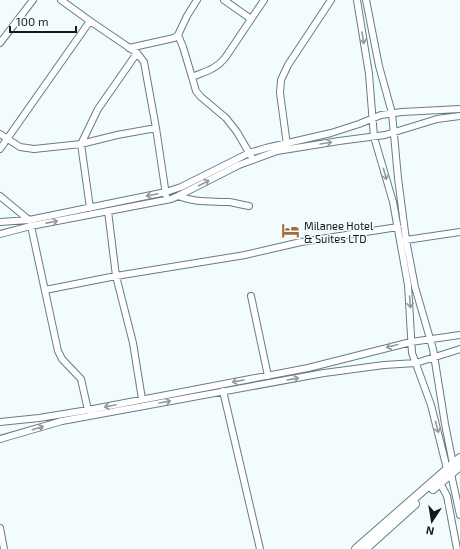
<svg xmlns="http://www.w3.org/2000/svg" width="460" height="549" font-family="'Exo 2',sans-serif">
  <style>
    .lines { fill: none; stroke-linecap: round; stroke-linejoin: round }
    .minor-casing { stroke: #657e82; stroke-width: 8 }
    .major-casing { stroke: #657e82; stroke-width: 10 }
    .minor { stroke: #fff; stroke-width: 6 }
    .major { stroke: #fff; stroke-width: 8 }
    .oneway { stroke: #949899 }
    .labels { text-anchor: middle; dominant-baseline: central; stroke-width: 3; stroke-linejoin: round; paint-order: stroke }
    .poi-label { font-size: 11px; fill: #111b1d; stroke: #f2fcfe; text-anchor: start }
  </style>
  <rect width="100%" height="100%" fill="#f2fcfe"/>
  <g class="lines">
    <defs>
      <path id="minor" d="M61,0l29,21 47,32 7,9 12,66 10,67
        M224,0l27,19
        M357,0l12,74 5,63 19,65 15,83 4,68 19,52 16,64
        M366,0l13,66 13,47 6,65 8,62 9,47 18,62 12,75 8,40
        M178,35l5,12 9,30c14,-6 23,-7 33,-19l39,-58
        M0,43l33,-43
        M129,48l45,-10 4,-3 9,-19 10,-16
        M192,77l4,14 5,6 25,21 11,14 14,24
        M0,134l20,13 14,2 47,-5 36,-9 39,-7
        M287,145l-7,-52 1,-13 7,-15 43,-65
        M0,149l90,-128
        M0,196l29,24
        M178,196c18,7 33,5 51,6 7,1 13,3 20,4
        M90,208l-9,-64 17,-35 39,-56
        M108,211l8,65 17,67 9,56
        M0,222l29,-2 137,-28 15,-5 68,-34 17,-5 65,-15 28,-9 22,-9 21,-3 58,-3
        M31,226l27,125 4,8 19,20 7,31
        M0,234l31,-8 140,-27 7,-3 61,-31 38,-14 62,-10 46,-6 52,-16 23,-3
        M406,240l54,-8
        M45,290l71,-14 129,-21 56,-13 97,-15
        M251,296l17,80
        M223,391l37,158
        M0,422l39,-4 49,-8 220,-42 103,-26 49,-7
        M0,439l62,-18 262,-48 60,-8 32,-2 44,-14
        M451,474l9,41
        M440,483l7,13 10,53
        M0,528l4,21"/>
      <path id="major" d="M433,489l27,-23
        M356,549l104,-91
        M365,549l50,-45"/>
    </defs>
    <!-- minor casing -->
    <use href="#minor" class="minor-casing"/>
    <!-- major casing -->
    <use href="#major" class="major-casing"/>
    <!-- minor -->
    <use href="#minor" class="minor"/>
    <!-- major -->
    <use href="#major" class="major"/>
  </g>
  <!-- one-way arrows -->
  <defs><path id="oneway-shaft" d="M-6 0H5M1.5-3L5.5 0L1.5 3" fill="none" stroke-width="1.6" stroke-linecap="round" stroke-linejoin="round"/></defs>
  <g class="oneway">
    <use href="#oneway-shaft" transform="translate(363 38) rotate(80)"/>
    <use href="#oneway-shaft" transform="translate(326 143) rotate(-9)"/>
    <use href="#oneway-shaft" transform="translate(385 174) rotate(74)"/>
    <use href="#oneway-shaft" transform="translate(204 183) rotate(-27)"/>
    <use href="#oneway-shaft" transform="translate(152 195) rotate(168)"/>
    <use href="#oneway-shaft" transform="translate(52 222) rotate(-11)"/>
    <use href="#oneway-shaft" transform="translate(410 302) rotate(86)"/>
    <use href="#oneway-shaft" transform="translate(392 346) rotate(166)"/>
    <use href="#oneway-shaft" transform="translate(293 379) rotate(-10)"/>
    <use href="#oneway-shaft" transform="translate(238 381) rotate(170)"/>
    <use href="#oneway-shaft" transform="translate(165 402) rotate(-10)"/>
    <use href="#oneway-shaft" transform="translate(110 406) rotate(168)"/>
    <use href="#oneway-shaft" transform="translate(437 427) rotate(75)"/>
    <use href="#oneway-shaft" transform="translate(38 428) rotate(-16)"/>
  </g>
  <!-- icons -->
  <defs>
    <symbol id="hotel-bare" viewBox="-9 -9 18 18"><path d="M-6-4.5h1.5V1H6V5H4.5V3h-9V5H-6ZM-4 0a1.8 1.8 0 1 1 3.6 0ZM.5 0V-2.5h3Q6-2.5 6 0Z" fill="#ab6a33" stroke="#f2fcfe" stroke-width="2.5" paint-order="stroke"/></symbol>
  </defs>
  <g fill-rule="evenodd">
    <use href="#hotel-bare" x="278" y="218" width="25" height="25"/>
  </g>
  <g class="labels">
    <!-- poi labels -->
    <g class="poi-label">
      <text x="304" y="225">Milanee Hotel<tspan x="304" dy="13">&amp; Suites LTD</tspan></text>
    </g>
  </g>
  <!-- north arrow -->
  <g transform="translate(432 521) rotate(192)" stroke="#f2fcfe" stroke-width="3" paint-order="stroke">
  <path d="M0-3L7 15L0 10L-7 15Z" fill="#111b1d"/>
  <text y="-6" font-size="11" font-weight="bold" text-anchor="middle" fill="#111b1d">N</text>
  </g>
  <!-- scale -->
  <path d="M10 26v6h66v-6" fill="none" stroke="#111b1d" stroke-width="2"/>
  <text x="16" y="26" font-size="12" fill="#111b1d" stroke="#f2fcfe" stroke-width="3" paint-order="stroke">100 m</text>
</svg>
